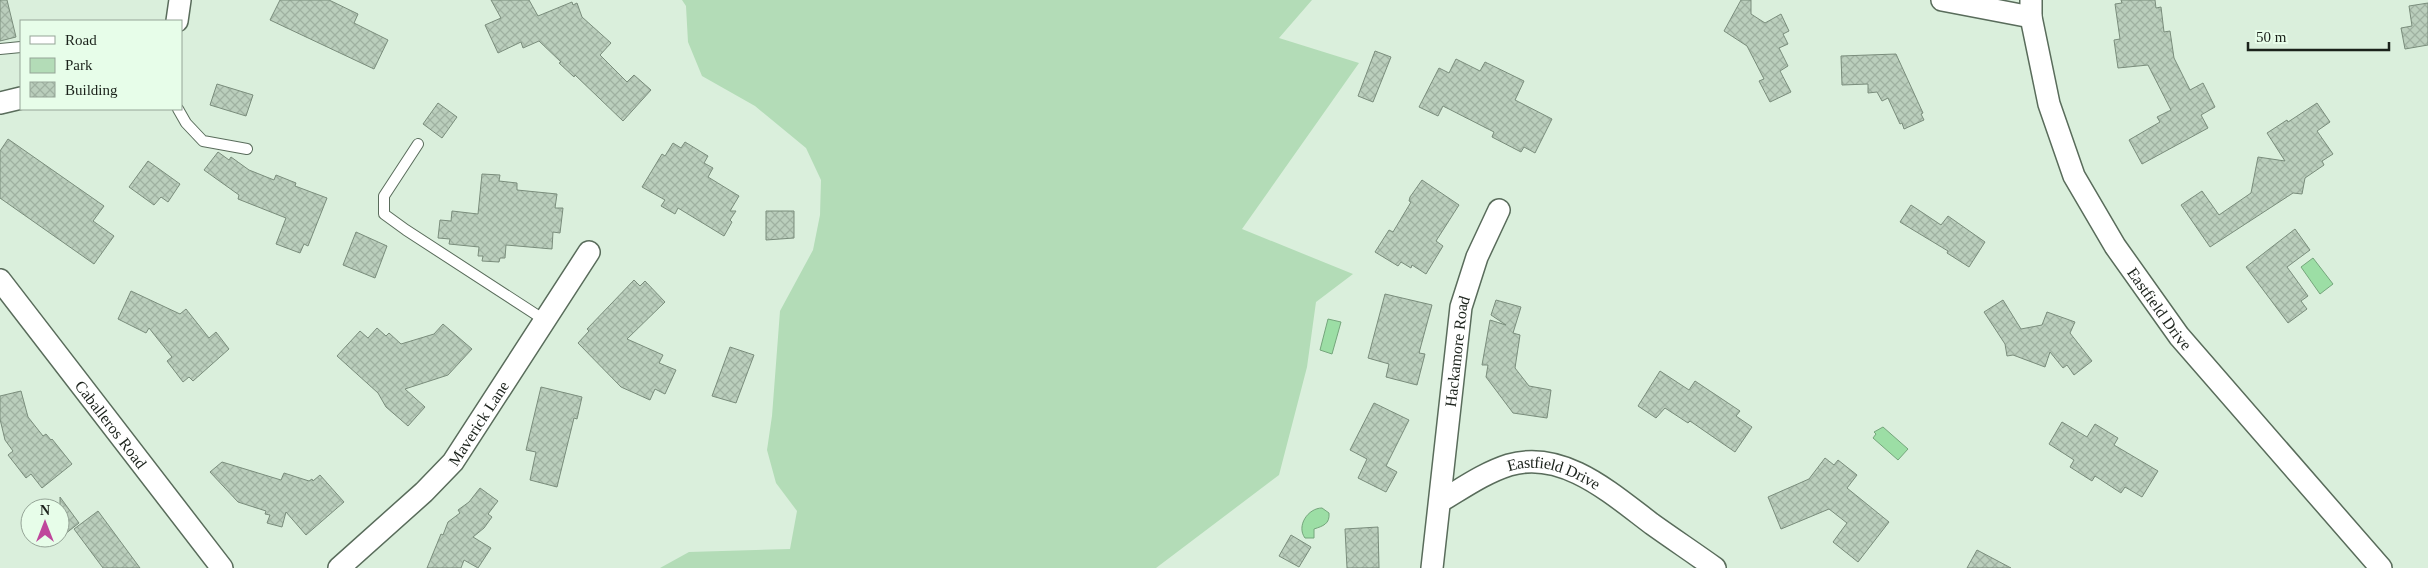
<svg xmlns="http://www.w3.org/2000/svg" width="2428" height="568" font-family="'Times New Roman',serif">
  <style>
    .green { fill: #b3dcb7 }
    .water { fill: #9cdea5; stroke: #75a67c }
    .building { fill: url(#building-cross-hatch); stroke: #7a8d7c }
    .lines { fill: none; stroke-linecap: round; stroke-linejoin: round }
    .service-casing { stroke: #596c5b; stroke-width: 12 }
    .minor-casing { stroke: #596c5b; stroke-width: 24 }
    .service { stroke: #fff; stroke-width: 10 }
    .minor { stroke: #fff; stroke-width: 21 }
    .labels { text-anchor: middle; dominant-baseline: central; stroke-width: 4.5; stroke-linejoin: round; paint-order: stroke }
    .street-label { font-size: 16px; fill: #1b221b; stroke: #e7fde9 }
  </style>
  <defs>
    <pattern id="building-cross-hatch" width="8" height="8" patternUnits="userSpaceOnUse" patternTransform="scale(1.25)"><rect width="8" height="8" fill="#bacebc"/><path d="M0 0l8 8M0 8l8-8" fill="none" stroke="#9fb1a1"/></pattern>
  </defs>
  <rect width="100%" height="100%" fill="#daefdc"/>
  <!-- green -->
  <path class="green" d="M682,0h630l-33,38 80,25 -117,166 111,45 -37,28 -9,65 -28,108 -123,93h-496l29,-16 101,-3 7,-38 -21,-28 -9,-33 5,-34 8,-105 33,-61 7,-35 1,-35 -15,-32 -51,-42 -53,-30 -14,-34 -2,-36z"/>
  <!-- water -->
  <path class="water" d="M2313,258l20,26 -13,10 -19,-27z
    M1328,319l13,3 -9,32 -12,-4z
    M1883,427l25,22 -10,11 -25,-22 3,-4 -2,-2z
    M1322,508l7,5c1,11 -6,13 -15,16v9h-9c-9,-12 3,-30 17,-30z"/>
  <!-- building -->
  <path class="building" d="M0,0h7l9,37 -16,4z
    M280,0h49l29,14 -4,9 34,17 -14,29 -104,-49z
    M491,0h38l9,16 34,-14 1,3 4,-2 5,14 29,26 -11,12 27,27 7,-7 17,15 -28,31 -48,-46 -1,2 -15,-14 2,-1 -22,-21 -16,7 -2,-6 -23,11 -13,-28 16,-7z
    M1741,0h10v14l14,9 16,-9 8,17 -6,3 5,10 -9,4 9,18 -8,5 11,21 -21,10 -11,-21 5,-2 -17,-33 -23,-15z
    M2121,0h34l1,8 5,-1 3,25 6,-1 4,27 16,32 13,-7 12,24 -14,8 7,13 -66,36 -13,-24 31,-18 -3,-5 14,-7 -23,-45 -30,3 -4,-28 6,-1 -5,-35 7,-1z
    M2428,3v42l-23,4 -4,-21 11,-2 -3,-20z
    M1375,51l16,6 -18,45 -15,-6z
    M1896,54l27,59 -2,1 3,6 -20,9 -2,-6 -2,1 -12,-26 -6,3 -5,-9 -9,1v-9l-26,1 -1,-29z
    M1456,59l24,12 5,-9 39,19 -9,19 37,19 -17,34 -11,-6 -3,5 -29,-15 2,-5 -51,-26 -5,10 -19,-9 20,-39 10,5z
    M217,84l36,11 -7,21 -36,-11z
    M438,103l19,14 -15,21 -19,-14z
    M2317,103l13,19 -13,9 16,23 -11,7 2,4 -19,13 -3,16 -9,-1 -83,54 -29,-42 21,-14 17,24 32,-22 7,-36 27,4 -18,-28 20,-13 1,2z
    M8,139l96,67 -11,15 21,15 -20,28 -94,-66v-47z
    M685,142l23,14 -4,7 9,5 -5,9 31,19 -9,15h6l-6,9 2,2 -8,14 -46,-28 -3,6 -14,-8 4,-6 -23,-13 20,-33 3,2 8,-13 8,5z
    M218,152l11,8 2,-3 18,13 25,10 2,-5 20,8 -1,3 32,12 -19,48 -4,-2 -4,9 -24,-9 10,-26 -48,-19 1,-4 -35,-25z
    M148,161l32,23 -12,18 -7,-5 -7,8 -25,-18z
    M482,174l18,1 -1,6 18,2v7l40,4 -2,14h8l-3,25 -7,-1 -1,17 -46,-4 -1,13h-5l-1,4 -17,-1 1,-5h-5l1,-9 -30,-3 1,-5 -12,-1 2,-18 11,1 1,-10 26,3z
    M1422,180l37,25 -23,36 7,5 -17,28 -14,-9 -1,3 -10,-6 -3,4 -23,-14 14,-22 4,2 18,-30 -2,-1 1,-4z
    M1911,205l30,20 7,-9 37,26 -16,25 -22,-14 1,-2 -48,-29z
    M766,211h28v27l-28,2z
    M2295,229l15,21 -23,17 21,29 -7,5 6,8 -19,14 -42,-56z
    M356,232l31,14 -12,32 -32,-13z
    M634,280l6,6 5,-5 20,21 -38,37 36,16 -4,8 17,7 -11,24 -10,-5 -5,11 -29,-13 -43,-44 11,-12 -2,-2z
    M131,291l49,23 6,-5 23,29 7,-6 13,17 -36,32 -4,-4 -6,5 -16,-21 5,-4 -23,-29 -3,5 -28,-14z
    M1385,294l47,11 -13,48 6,1 -8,31 -31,-8 3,-13 -21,-6z
    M1496,300l25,7 -8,26 7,2 -5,33 14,18 22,4 -4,28 -34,-5 -27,-36 2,-12h-6l8,-45 16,5 -15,-10z
    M2003,300l18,29 21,-4 5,-13 28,10 -5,11 22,28 -18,14 -7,-10 -4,3 -13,-16 -5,15 -32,-12 -6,1 -2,-12 -21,-32z
    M443,324l29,25 -24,26 -43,14 20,18 -17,19 -22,-19 -8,-14 -41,-37 23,-25 8,7 9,-10 9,8 3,-3 12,11 33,-10z
    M730,347l24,8 -18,48 -24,-7z
    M1660,371l29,19 6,-9 45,30 -4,5 16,11 -17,25 -45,-31 -2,2 -23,-15 -9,10 -18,-12z
    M541,387l41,10 -5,22 -3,-1 -17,69 -27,-7 6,-28 -10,-2z
    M21,391l7,26 15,19 3,-2 5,6 1,-1 20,25 -30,24 -11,-14 -5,4 -18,-23 5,-4 -8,-11 -5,-21v-23z
    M1374,403l35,17 -23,46 11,6 -11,20 -28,-14 9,-19 -17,-9z
    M2062,422l25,15 8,-13 23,14 -4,7 44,26 -16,26 -17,-10 -4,6 -26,-17 -3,5 -22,-14 4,-7 -25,-16z
    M1825,458l9,7 4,-5 19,15 -10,13 42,34 -31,40 -25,-20 14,-19 -18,-14 -48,20 -13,-32 41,-18z
    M222,462l59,18 3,-7 25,8 3,-2 1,2 7,-6 24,27 -38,33 -20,-23 -4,15 -15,-4 3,-8 -5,-1 1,-3 -28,-9 -28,-30z
    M480,488l18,13 -10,13 4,3 -8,11 -11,9 18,11 -13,20 -14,-8 -3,8h-34l14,-34 2,1 5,-13 12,-9 -2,-3 11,-8z
    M60,497l19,26 -19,15z
    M98,511l42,57h-37l-29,-39z
    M1378,527l1,41h-32l-2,-39z
    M1291,535l20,12 -12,20 -20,-11z
    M1977,550l34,18h-44z"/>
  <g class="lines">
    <defs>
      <path id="service" d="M0,49l21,-2
        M178,109l8,14 17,18 44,8
        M418,144l-34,52v18l22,16 140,91"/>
      <g id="minor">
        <path d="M1942,0l89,17"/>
        <path id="s1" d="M2031,0v17l18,87 25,72 41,70 64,90 202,232"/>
        <path d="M177,21l3,-21"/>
        <path d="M0,103l21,-5"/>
        <path id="s2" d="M0,280l222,288"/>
        <path id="s3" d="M1441,501c22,-13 43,-28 68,-36 54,-16 103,29 143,59 21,15 42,29 63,44"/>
        <path id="s4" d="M339,568l85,-76 29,-30 136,-210"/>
        <path id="s5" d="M1432,568l29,-261 16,-50 22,-47"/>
      </g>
    </defs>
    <!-- service casing -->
    <use href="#service" class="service-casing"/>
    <!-- minor casing -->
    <use href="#minor" class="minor-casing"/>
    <!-- service -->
    <use href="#service" class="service"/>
    <!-- minor -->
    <use href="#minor" class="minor"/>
  </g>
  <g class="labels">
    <!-- street labels -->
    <g class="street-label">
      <text stroke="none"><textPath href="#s1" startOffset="340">Eastfield Drive</textPath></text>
      <text stroke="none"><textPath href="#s5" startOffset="218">Hackamore Road</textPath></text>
      <text stroke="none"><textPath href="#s4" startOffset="202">Maverick Lane</textPath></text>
      <text stroke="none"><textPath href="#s2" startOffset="182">Caballeros Road</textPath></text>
      <text stroke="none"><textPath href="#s3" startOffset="124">Eastfield Drive</textPath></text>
    </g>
  </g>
  <!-- legend -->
  <rect x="20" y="20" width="162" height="90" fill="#e7fde9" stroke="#95a597"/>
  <rect x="30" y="36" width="25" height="8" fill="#ffffff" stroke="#95a597"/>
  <text x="65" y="45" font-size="15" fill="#1b221b">Road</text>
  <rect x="30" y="58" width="25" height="15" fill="#b3dcb7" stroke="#95a597"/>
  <text x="65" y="70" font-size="15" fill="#1b221b">Park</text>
  <rect x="30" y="82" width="25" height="15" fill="url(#building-cross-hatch)" stroke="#95a597"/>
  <text x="65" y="95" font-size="15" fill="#1b221b">Building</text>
  <!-- north arrow -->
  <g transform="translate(45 523)"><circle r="24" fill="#e7fde9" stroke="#95a597"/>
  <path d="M0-4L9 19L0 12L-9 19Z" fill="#bf479c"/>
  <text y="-8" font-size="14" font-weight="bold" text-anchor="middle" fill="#1b221b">N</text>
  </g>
  <!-- scale -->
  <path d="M2248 42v8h141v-8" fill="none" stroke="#1b221b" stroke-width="2.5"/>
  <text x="2256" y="42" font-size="15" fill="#1b221b" stroke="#e7fde9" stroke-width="4" paint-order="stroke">50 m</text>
</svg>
